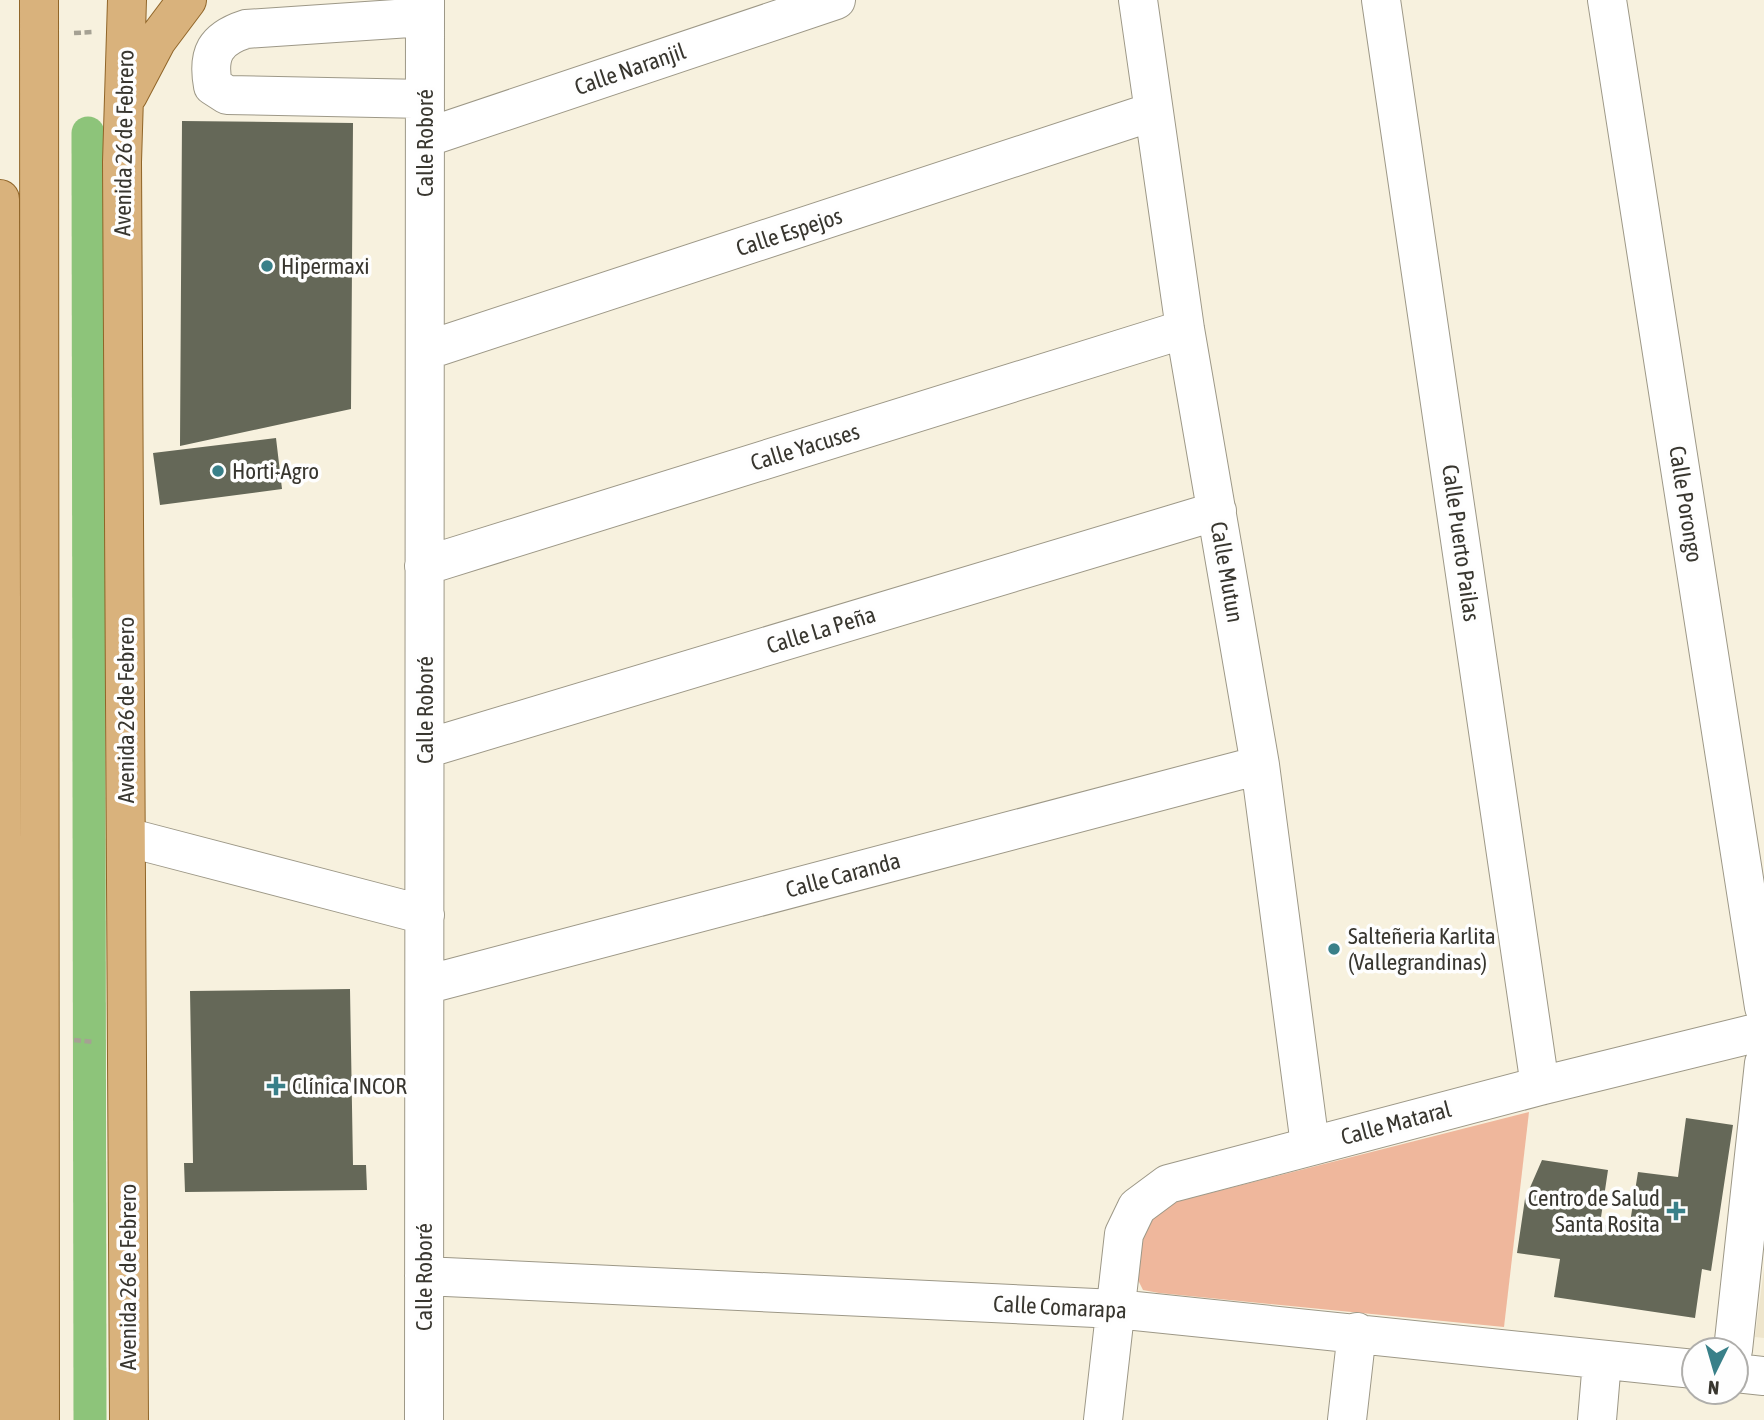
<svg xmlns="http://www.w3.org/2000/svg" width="1764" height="1420" font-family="'Asap Condensed',sans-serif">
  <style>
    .built { fill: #eee5cc }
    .green { fill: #efb79c }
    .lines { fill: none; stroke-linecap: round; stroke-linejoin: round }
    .canal { stroke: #8dc47a; stroke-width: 33 }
    .building { fill: #656858 }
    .minor-casing { stroke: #9d9887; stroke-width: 40 }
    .major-casing { stroke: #906528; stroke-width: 40 }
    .path { stroke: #a5a193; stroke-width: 4.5; stroke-dasharray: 7 3.5; stroke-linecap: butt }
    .minor { stroke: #fff; stroke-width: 38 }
    .major { stroke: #d9b27c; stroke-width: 38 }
    .poi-dot { fill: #398089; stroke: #fefefe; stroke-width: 2.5 }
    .labels { text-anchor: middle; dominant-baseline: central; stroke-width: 7; stroke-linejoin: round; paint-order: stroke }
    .street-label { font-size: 23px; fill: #38362f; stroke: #fefefe }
    .poi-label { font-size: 23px; fill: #38362f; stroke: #fefefe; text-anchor: start }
  </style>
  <rect width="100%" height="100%" fill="#f7f1de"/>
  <!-- built -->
  <path class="built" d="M1764,1268v70l-9,-1z"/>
  <!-- green -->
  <path class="green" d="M1529,1112l-25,215 -345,-34 -16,-3 -6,-12 2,-50 28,-24z"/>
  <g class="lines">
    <!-- canal -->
    <path class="canal" d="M88,133l2,1287"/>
  </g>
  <!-- building -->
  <path class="building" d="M182,121l171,2 -2,286 -171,37z
    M276,438l6,51 -122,16 -7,-52z
    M350,989l3,176h13l1,25 -182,2 -1,-29h9l-3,-172z
    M1686,1118l47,7 -22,146 -9,-2 -7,49 -141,-21 6,-38 -43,-6 8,-54 17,-39 66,10 -8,54 29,5 9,-57 40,5z"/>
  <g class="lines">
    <defs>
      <path id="minor" d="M1138,0l47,329 75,436 50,380
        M1381,0l159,1086
        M1607,0l157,1007
        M425,17l-179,12c-31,10 -39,25 -33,57l14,9 198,4
        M425,138l411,-138
        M425,351l727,-239
        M424,566l761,-237
        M425,749l792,-238
        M126,837l299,78
        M425,985l835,-220
        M424,1276l692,33 578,60
        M1733,1350l31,-287
        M1736,1373l28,3
        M424,1420l1,-1420
        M1103,1420l21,-186 13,-27 31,-23 372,-98 224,-55
        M1347,1420l10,-88
        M1597,1420l5,-59"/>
      <path id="major" d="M39,0l1,1420
        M127,0l-5,162 7,1258
        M128,95l29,-55 30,-40
        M0,199l3,1221"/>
    </defs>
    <!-- minor casing -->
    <use href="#minor" class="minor-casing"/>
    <!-- major casing -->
    <use href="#major" class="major-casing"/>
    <!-- path -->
    <path class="path" d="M74,33l19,-1
      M74,1040l19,2"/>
    <!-- minor -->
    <use href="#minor" class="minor"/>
    <!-- major -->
    <use href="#major" class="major"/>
  </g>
  <!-- markers -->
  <g class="poi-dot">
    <circle cx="267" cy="266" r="7"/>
    <circle cx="218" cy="471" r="7"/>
    <circle cx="1334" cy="949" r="7"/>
    <path d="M272.5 1075.5h7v7h7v7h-7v7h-7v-7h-7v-7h7z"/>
    <path d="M1672.5 1200.5h7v7h7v7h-7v7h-7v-7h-7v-7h7z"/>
  </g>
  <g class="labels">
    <!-- street labels -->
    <g class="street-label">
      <text transform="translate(630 69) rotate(-19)">Calle Naranjil</text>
      <text transform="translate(124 143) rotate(-89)">Avenida 26 de Febrero</text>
      <text transform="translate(425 143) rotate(-90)">Calle Roboré</text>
      <text transform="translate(789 232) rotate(-18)">Calle Espejos</text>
      <text transform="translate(805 447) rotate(-17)">Calle Yacuses</text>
      <text transform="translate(1686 504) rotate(81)">Calle Porongo</text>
      <text transform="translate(1461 543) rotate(82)">Calle Puerto Pailas</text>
      <text transform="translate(1227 572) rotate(80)">Calle Mutun</text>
      <text transform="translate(821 630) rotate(-17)">Calle La Peña</text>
      <text transform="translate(126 710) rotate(-90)">Avenida 26 de Febrero</text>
      <text transform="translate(425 710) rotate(-90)">Calle Roboré</text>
      <text transform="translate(843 875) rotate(-15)">Calle Caranda</text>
      <text transform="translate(1396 1123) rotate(-15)">Calle Mataral</text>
      <text transform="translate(128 1277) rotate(-90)">Avenida 26 de Febrero</text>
      <text transform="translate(424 1277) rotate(-90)">Calle Roboré</text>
      <text transform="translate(1060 1307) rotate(3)">Calle Comarapa</text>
    </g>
    <!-- poi labels -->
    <g class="poi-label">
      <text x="281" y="266">Hipermaxi</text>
      <text x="232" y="471">Horti-Agro</text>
      <text x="1348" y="936">Salteñeria Karlita<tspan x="1348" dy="26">(Vallegrandinas)</tspan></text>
      <text x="292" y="1086">Clínica INCOR</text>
      <text x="1660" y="1198" text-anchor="end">Centro de Salud<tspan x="1660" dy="26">Santa Rosita</tspan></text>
    </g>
  </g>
  <!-- north arrow -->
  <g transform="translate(1715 1371) rotate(185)"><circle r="33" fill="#fefefe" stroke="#afaeab" stroke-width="2"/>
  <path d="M0-5L12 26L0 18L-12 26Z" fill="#398089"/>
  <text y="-10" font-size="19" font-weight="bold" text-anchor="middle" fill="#38362f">N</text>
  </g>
</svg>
